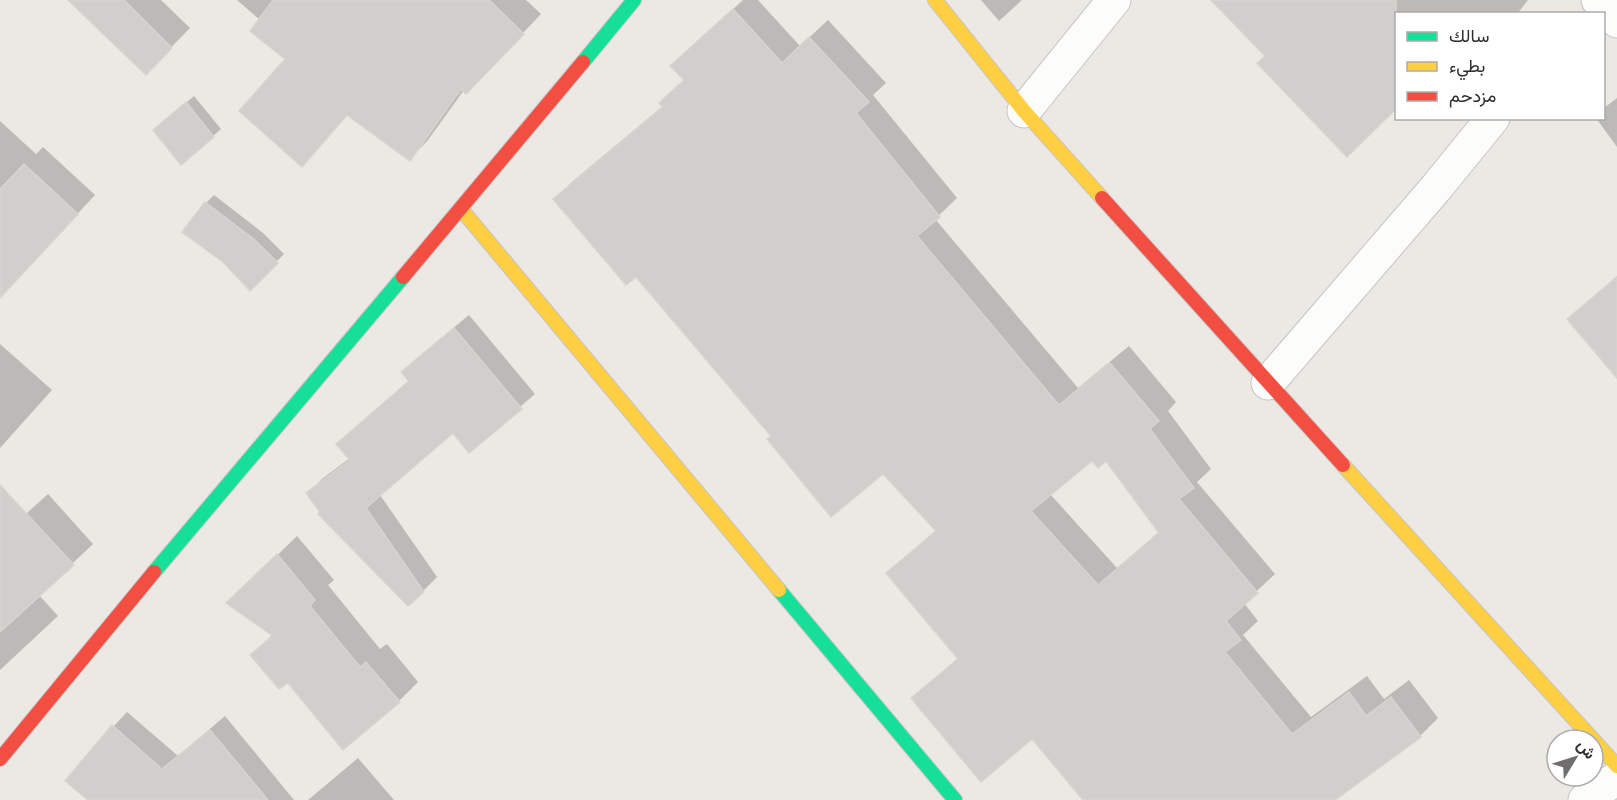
<svg xmlns="http://www.w3.org/2000/svg" width="1617" height="800" font-family="Quicksand,Vazirmatn,sans-serif">
  <style>
    .shadow { fill: #0003; fill-rule: evenodd }
    .building { fill: #d1cecb; stroke: #d7d4d0; stroke-width: 1.5; fill-rule: evenodd }
    .lines { fill: none; stroke-linecap: round; stroke-linejoin: round }
    .street-casing { stroke: #c5c4c5; stroke-width: 35 }
    .fast-casing { stroke: #c5c4c5; stroke-width: 16 }
    .slow-casing { stroke: #c5c4c5; stroke-width: 16 }
    .jam-casing { stroke: #c5c4c5; stroke-width: 16 }
    .street { stroke: #fcfcfb; stroke-width: 33 }
    .fast { stroke: #16e098; stroke-width: 14 }
    .slow { stroke: #ffcf43; stroke-width: 14 }
    .jam { stroke: #f24e42; stroke-width: 14 }
  </style>
  <rect width="100%" height="100%" fill="#ece8e4"/>
  <!-- shadow -->
  <path class="shadow" d="M70,0h91l29,28 -44,45z
    M237,0h289l15,14 -56,59 -21,17 -36,50 -18,19 -62,-45 -46,51 -15,-106 -27,-39z
    M743,0h15l42,46 28,-26 58,63 -13,12 84,103 -22,21 143,169 51,-42 47,56 -8,9 43,58 -14,13 78,92 -31,29 14,18 -15,14 68,82 56,-41 17,23 25,-19 29,38 -18,18 -88,64h-247l-52,-63 -120,-39 46,-41 -71,-84 48,-43 -52,-58 -111,-37 -137,-160 -81,-76 18,-18 90,-75 22,-26 5,-32zM1092,458l15,1 53,72 -43,37 -67,-74z
    M981,0h41l-23,21z
    M1213,0h315l-11,14h-121v93l-49,48 -80,-99z
    M194,96l27,33 -8,7 -51,-13z
    M1617,98v49l-21,-29h8v-10z
    M0,121l36,33 7,-7 52,48 -67,72 -28,24z
    M214,195l49,38 21,21 -34,34 -44,-85z
    M1617,276v100l-48,-57z
    M469,315l66,79 -66,57 -16,-20 -73,64 57,82 -14,14 -101,-79 -14,-19 14,-14 28,-21 -12,-14 72,-64 -7,-8 14,-14z
    M0,344l52,46 -52,58z
    M48,494l45,50 -54,51 19,21 -58,54v-143l5,6z
    M297,536l37,44 -6,5 52,64 7,-5 31,38 -19,19 -111,-20 -36,-26 21,-21 -44,-32z
    M127,712l51,44 47,-40 69,84h-205l24,-73z
    M358,758l36,42h-86z"/>
  <!-- building -->
  <path class="building" d="M68,0h56l48,48 -26,27z
    M273,0h216l35,34 -58,60 -5,-5 -51,72 -63,-46 -45,52 -63,-56 46,-52 -35,-28z
    M1211,0h185v109l-49,48 -90,-94 8,-7z
    M733,9l49,54 27,-26 60,65 -13,11 84,104 -23,19 142,169 51,-42 49,58 -9,8 44,59 -15,11 79,94 -32,28 15,19 -16,12 67,82 57,-42 17,24 25,-19 30,40 -86,63h-252l-51,-61 -51,43 -70,-84 47,-39 -72,-86 50,-42 -53,-57 -52,43 -64,-78 4,-3 -135,-159 -10,8 -73,-86 110,-92 -4,-4 25,-23 -14,-14zM1092,461l6,7 8,-7 53,72 -61,52 -67,-74z
    M186,102l28,35 -33,28 -28,-35z
    M24,164l54,50 -78,84v-109z
    M205,202l50,38 23,23 -28,28 -27,-29 -41,-30z
    M1617,277v101l-50,-59z
    M454,328l68,81 -53,44 -16,-20 -87,75 58,84 -16,14 -90,-92 2,-2 -14,-19 44,-33 -14,-16 73,-63 -8,-9z
    M0,485l74,80 -74,67z
    M277,554l38,46 -5,6 50,61 6,-5 34,40 -57,48 -55,-67 -9,6 -29,-34 23,-19 -47,-33z
    M112,725l50,44 48,-39 58,70h-180l-23,-19z"/>
  <g class="lines">
    <defs>
      <path id="street" d="M1598,0l19,21
        M1024,111l90,-111
        M1268,383l168,-195 57,-70
        M1585,800l32,-22"/>
      <path id="fast" d="M583,62l51,-62
        M154,572l249,-295
        M779,590l176,210"/>
      <path id="slow" d="M935,0l89,111 78,87
        M461,209l318,381
        M1343,465l274,301"/>
      <path id="jam" d="M1102,198l241,267
        M403,277l180,-215
        M0,759l154,-187"/>
    </defs>
    <!-- street casing -->
    <use href="#street" class="street-casing"/>
    <!-- fast casing -->
    <use href="#fast" class="fast-casing"/>
    <!-- slow casing -->
    <use href="#slow" class="slow-casing"/>
    <!-- jam casing -->
    <use href="#jam" class="jam-casing"/>
    <!-- street -->
    <use href="#street" class="street"/>
    <!-- fast -->
    <use href="#fast" class="fast"/>
    <!-- slow -->
    <use href="#slow" class="slow"/>
    <!-- jam -->
    <use href="#jam" class="jam"/>
  </g>
  <!-- legend -->
  <rect x="1395" y="12" width="210" height="108" fill="#ffffff" stroke="#ababab" stroke-width="1.5"/>
  <rect x="1407" y="32" width="30" height="9" fill="#16e098" stroke="#ababab" stroke-width="1.5"/>
  <text x="1449" y="42" font-size="18" fill="#2e2e2e">سالك</text>
  <rect x="1407" y="62" width="30" height="9" fill="#ffcf43" stroke="#ababab" stroke-width="1.5"/>
  <text x="1449" y="72" font-size="18" fill="#2e2e2e">بطيء</text>
  <rect x="1407" y="92" width="30" height="9" fill="#f24e42" stroke="#ababab" stroke-width="1.5"/>
  <text x="1449" y="102" font-size="18" fill="#2e2e2e">مزدحم</text>
  <!-- north arrow -->
  <g transform="translate(1575 758) rotate(52)"><circle r="28" fill="#ffffff" stroke="#ababab" stroke-width="1.5"/>
  <path d="M0-4.5L10 22L0 15L-10 22Z" fill="#706f6e"/>
  <text y="-9" font-size="16" font-weight="bold" text-anchor="middle" fill="#2e2e2e">ش</text>
  </g>
</svg>
